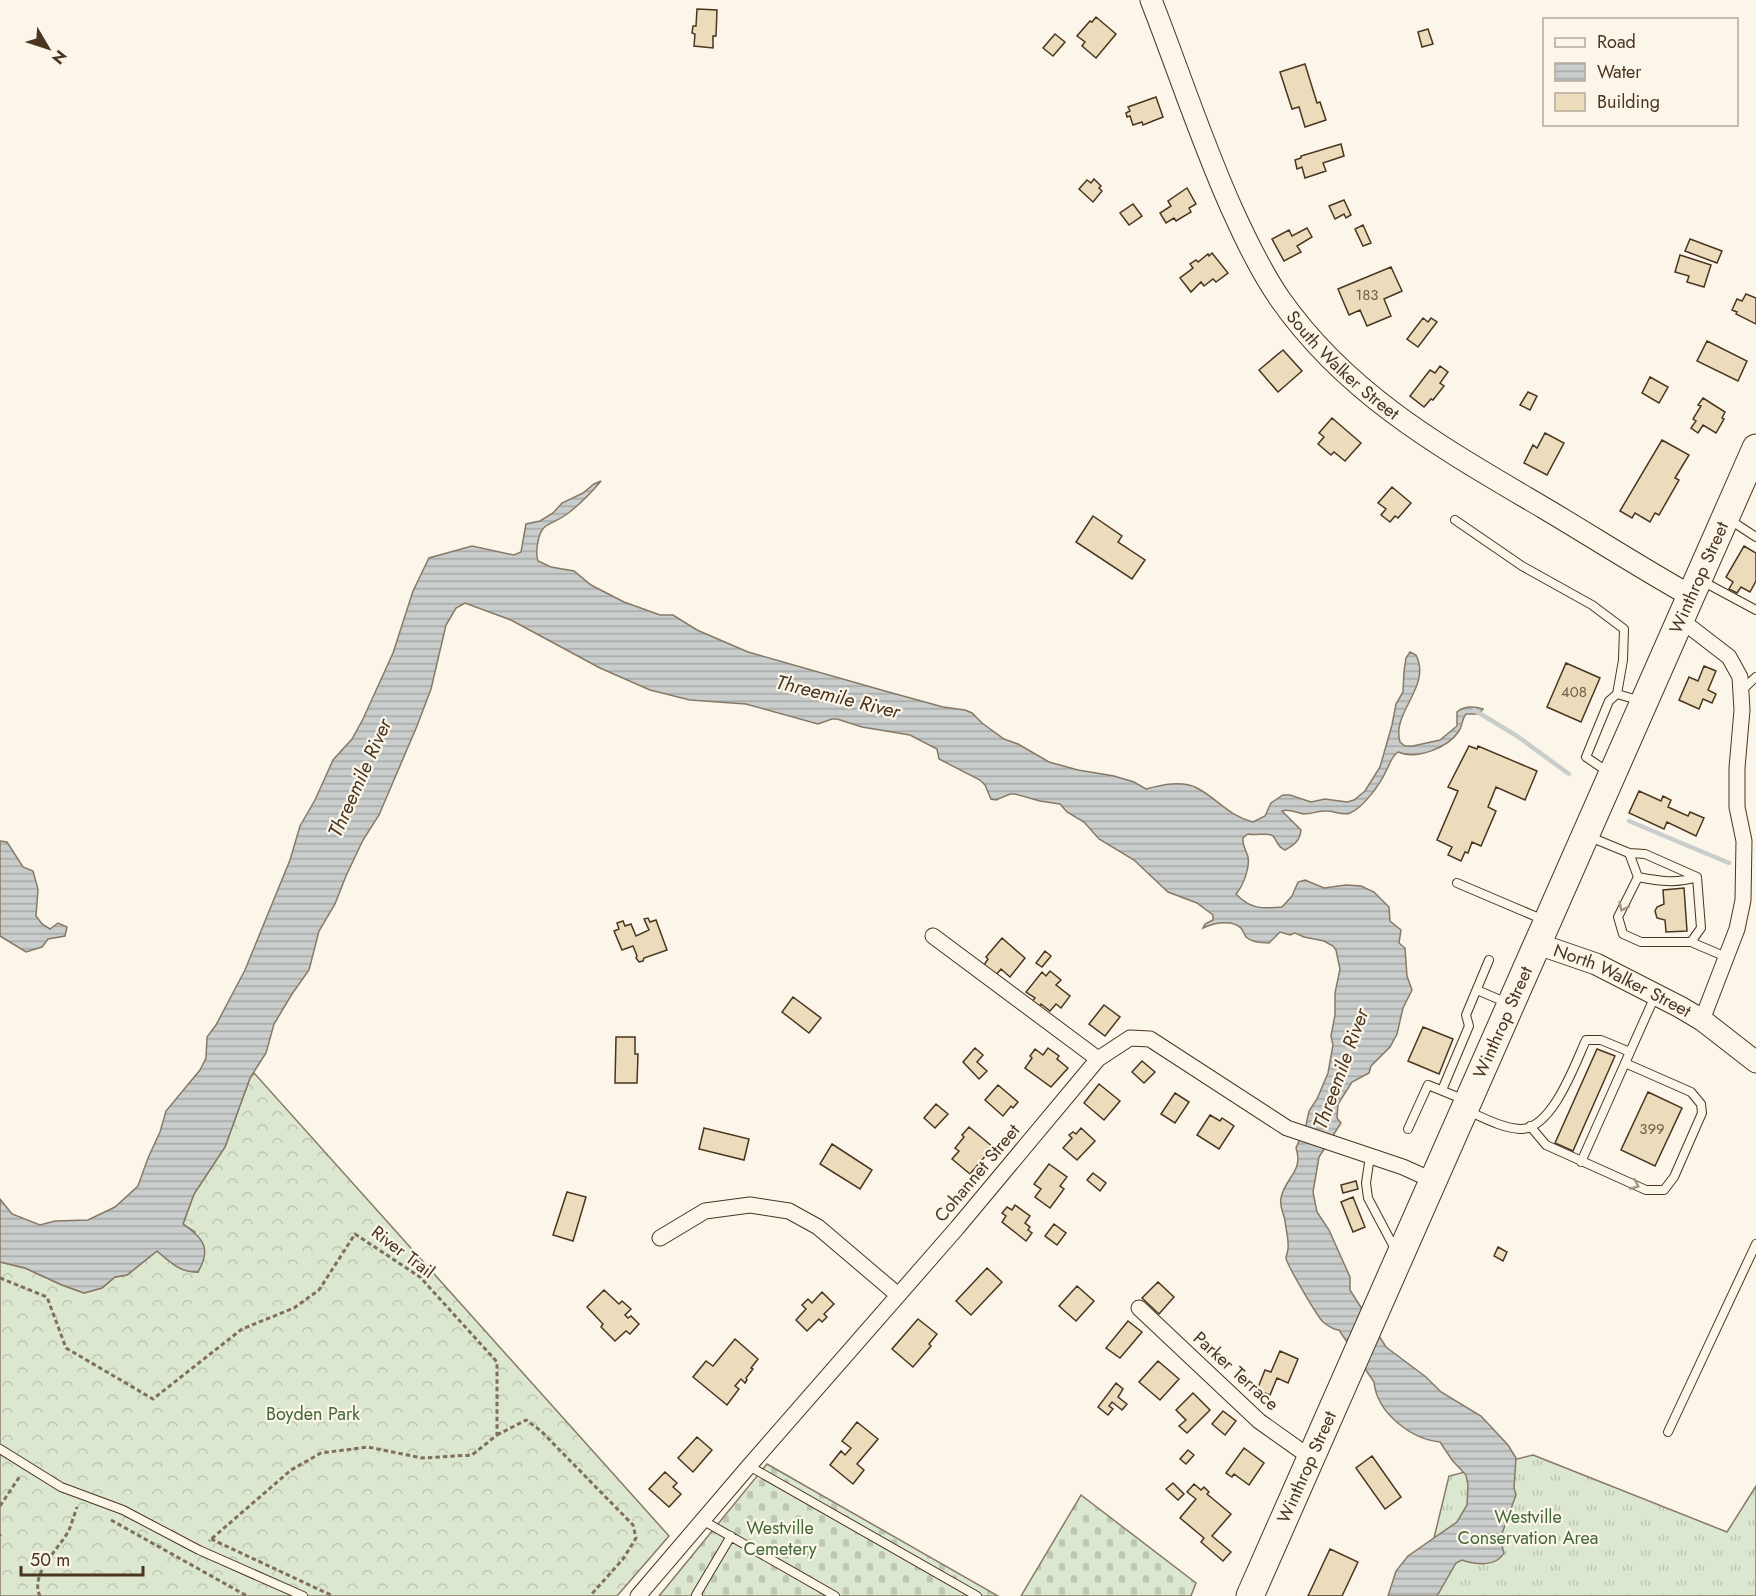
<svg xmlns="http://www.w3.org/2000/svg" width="1756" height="1596" font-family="Jost,sans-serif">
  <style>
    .grass { fill: url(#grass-tufts); stroke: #887966; stroke-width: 1.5 }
    .forest { fill: url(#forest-crowns); stroke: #887966; stroke-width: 1.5 }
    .cemetery { fill: url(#cemetery-stones); stroke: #887966; stroke-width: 1.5 }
    .water { fill: url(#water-rules); stroke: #887966; stroke-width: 1.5 }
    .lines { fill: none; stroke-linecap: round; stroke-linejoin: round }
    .stream { stroke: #c9cecd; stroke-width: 4.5 }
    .building { fill: #ecdcbc; stroke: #4a3520; stroke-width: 1.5 }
    .lane-casing { stroke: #4a3520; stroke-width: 10 }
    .street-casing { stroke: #4a3520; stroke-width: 17 }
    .secondary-casing { stroke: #4a3520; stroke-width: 23 }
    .highway-casing { stroke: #4a3520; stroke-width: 29 }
    .path { stroke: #7f6f5c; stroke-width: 3; stroke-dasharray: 4.5 3; stroke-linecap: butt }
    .lane { stroke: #fbf6e9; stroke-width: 8 }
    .street { stroke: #fbf6e9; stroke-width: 15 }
    .secondary { stroke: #fbf6e9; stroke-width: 21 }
    .highway { stroke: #fbf6e9; stroke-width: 27 }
    .oneway { stroke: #a29684 }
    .labels { text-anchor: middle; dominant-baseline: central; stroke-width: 4.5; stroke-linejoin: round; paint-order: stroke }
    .number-label { font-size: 15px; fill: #725f47 }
    .street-label { font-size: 18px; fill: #4a3520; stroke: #fbf6e9 }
    .park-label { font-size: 18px; fill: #436837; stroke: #fbf6e9 }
    .water-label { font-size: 20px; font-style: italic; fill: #4a3520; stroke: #fbf6e9 }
  </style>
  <defs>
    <pattern id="grass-tufts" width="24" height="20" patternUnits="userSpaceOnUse" patternTransform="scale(1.5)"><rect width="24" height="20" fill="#dce7d0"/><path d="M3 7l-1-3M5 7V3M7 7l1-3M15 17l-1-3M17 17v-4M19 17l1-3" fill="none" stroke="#bec7b2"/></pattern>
    <pattern id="forest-crowns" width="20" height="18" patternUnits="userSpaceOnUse" patternTransform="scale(1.5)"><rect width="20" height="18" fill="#dce7d0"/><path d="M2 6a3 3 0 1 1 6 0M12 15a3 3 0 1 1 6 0" fill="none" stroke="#bec7b2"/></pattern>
    <pattern id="cemetery-stones" width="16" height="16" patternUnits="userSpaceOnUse" patternTransform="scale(1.5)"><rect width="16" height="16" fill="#dce7d0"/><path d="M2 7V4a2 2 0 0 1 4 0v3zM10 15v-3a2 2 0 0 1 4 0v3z" fill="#bec7b2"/></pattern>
    <pattern id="water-rules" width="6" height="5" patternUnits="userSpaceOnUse" patternTransform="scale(1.5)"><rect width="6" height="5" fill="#c9cecd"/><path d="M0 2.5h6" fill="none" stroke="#a5a8a6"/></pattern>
  </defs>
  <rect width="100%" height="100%" fill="#fbf6e9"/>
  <!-- grass -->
  <path class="grass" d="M1533,1455l194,77 29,-46v110h-336l29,-120z"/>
  <!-- forest -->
  <path class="forest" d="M254,1073l415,463 -52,60h-617v-334l25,6 37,17 22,8 18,-5 13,-11 12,-2 30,-24c13,11 24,22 41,21l-3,-40 -12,-8 11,-30 31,-47 25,-69z"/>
  <!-- cemetery -->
  <path class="cemetery" d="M767,1464l231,132h-339z
    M1081,1495l115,88 -5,13h-170z"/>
  <!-- water -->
  <path class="water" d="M601,481c-10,12 -22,24 -34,33 -19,14 -26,6 -30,33 0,6 -1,8 1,14l13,6 23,4 17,14 33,17 36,13h13l24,15 51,22 137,39 58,16 22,3 7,3 10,10 22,16 14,5 31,18 29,8 36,6 20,6 12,7c15,-4 36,-9 51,-1 21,11 30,27 56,34l12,-6 6,-13 12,-8h7l21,7 14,-3 22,3 7,-2 11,-9 15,-24 12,-42 4,-21 7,-12 1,-21 2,-13 4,-6 6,3c16,32 -25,57 -16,87l5,4h8l27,-6 17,-14v-14c7,-6 16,-6 26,-3l-4,5h-13c-5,6 -3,11 -7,17 -11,17 -43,29 -61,21 -7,5 -8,12 -12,19 -5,12 -23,37 -36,42 -6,3 -16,-2 -23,-2 -7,-1 -15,3 -23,3 -8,-1 -14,-6 -22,-3l19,19c-1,11 -7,15 -16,20 -8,-3 -7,-8 -12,-14 -5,-4 -18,0 -25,-2l-5,4c-1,8 3,11 5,19 2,11 -5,29 -12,37 14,15 26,15 46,13l10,-11 6,-14 7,-2 19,8 22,-3 15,1 13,6 15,15 1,14 11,9 -2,13 6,5 2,28 5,14 -9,18 -6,26 -7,13 -19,19 -2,7 -17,9 -14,22 -1,14 4,5 -22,34 -6,35 4,20 12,18 21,47v13l36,57 40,30 15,15 40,24 27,29 8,13 -2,30 2,7 -16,44 4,14c-8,14 -28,12 -42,7l-6,3 -19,33h-49l8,-25 12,-15 49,-34 10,-17 1,-20 -2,-10 -14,-15 -12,-18c-29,-3 -63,-29 -66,-60l-35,-52c-6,0 -11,-4 -16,-8 -6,-6 -36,-57 -37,-64 0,-2 2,-7 2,-9 1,-9 -2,-19 -3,-28 -1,-8 -6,-14 -4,-23 4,-21 23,-26 15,-50l10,-23 3,-14 8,-12 11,-26 5,-28 -2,-9 4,-21v-22l5,-24 -4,-19 -3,-4 -9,-5 -20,-4 -9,-4 -5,2 -10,-3 -11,11c-6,0 -18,-1 -23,-6 -2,-3 -3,-6 -5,-9 -9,-9 -28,-5 -38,0l2,-4 8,-4v-5l-16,-12 -29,-11 -34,-32 -35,-21 -15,-17 -17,-10 -7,-8 -20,-3 -25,-7h-5l-14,6 -5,-1 -6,-14 -5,-5 -41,-21 -2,-10 -27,-14 -48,-8 -25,-8h-5l-14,5 -72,-20 -56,-4 -40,-10 -50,-22 -89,-48 -46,-17 -9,5 -10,17 -15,64 -14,37 -38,89 -16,25 -17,36 -11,28 -16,27 -10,39 -17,24 -18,30 -8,29 -16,25 -25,69 -31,47 -11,30c20,14 29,24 15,48 -17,1 -28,-10 -41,-21l-30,24 -12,2 -13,11 -18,5 -22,-8 -37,-17 -25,-6v-63l12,15 28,11 15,-4 33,-1 27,-13 23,-21 10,-28 12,-26 6,-21 34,-41 6,-12 1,-21 9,-12 29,-55 45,-110 10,-34 15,-26 18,-40 19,-21 11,-20 30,-66 20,-62 16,-33 43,-12 42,9 7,-3 5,-28 14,-3 13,-8 9,-10 21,-10 11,-9z
    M0,841l7,1 16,25 10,4 5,18 -2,27 6,8 8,5 8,-6 9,4 -2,9 -17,3 -6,8 -16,5 -26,-16z"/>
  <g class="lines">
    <!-- stream -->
    <path class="stream" d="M1474,710l43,26 52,38
      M1629,821l100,42"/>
  </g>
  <!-- building -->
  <path class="building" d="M697,9l20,1 -1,26h-3v12l-19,-2 1,-12 -3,-1 1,-7h3z
    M1096,17l20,17 -20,24 -14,-12 3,-4 -8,-6 13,-15 2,1z
    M1428,29l5,15 -11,3 -4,-15z
    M1055,34l10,8 -12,14 -10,-8z
    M1305,64l12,39 3,-1 6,18 -21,7 -6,-20 -7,2 -12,-37z
    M1156,97l7,20 -20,8 -1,-3 -9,3 -3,-9 -3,1 -1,-4 4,-2 -2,-4z
    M1341,144l3,12 -21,7 3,8 -21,7 -3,-11 -5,2 -2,-9 6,-2v-2z
    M1094,179l7,7 -2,2 3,3 -9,11 -14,-13 8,-9 4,3z
    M1187,188l9,16 -7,4 2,4 -15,9 -2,-3 -8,5 -6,-10 11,-7 -3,-5z
    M1344,200l7,15 -5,3 -2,-4 -9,5 -6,-13z
    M1133,204l9,12 -13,9 -9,-12z
    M1363,225l8,18 -8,3 -8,-17z
    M1307,228l5,9 -15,9 4,6 -17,9 -12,-22 17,-9 3,6z
    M1690,239l32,12 -5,12 -32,-12z
    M1212,253l16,20 -12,9 -3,-3 -9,7 -3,-4 -10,10 -11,-14 13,-10 -3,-4 6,-4 2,2 10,-8 1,2z
    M1680,255l31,10 -7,22 -17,-5 2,-6 -14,-4z
    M1391,267l11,24 -18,8 7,17 -24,10 -7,-16 -11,5 -11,-26z
    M1746,294l10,4v26l-20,-10 1,-2 -5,-2 5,-11 5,2z
    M1423,318l5,4 3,-4 6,4 -19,25 -11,-8z
    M1707,341l40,20 -9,20 -41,-20z
    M1283,350l19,21 -24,21 -19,-22z
    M1440,366l8,6 -8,11 4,3 -11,14 -2,-1 -7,8 -14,-11 20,-26 5,3z
    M1650,377l18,10 -9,16 -17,-10z
    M1528,392l9,4 -7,14 -10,-5z
    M1703,398l22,14 -3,6 2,1 -8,14 -13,-8 -5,8 -7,-5 5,-7 -3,-2 8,-13 -3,-1z
    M1332,418l29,25 -16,18 -11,-9 -3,3 -13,-11 6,-7 -5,-4z
    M1545,433l19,10 -17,32 -23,-12 9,-18 4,3z
    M1662,440l27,15 -14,23 4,2 -20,35 -4,-2 -5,9 -15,-9 -3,5 -12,-7z
    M1392,487l19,16 -13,15 -3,-2 -5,6 -9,-7 5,-6 -8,-6z
    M1093,516l29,20 -4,6 27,18 -13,19 -56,-37z
    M1744,546l12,7v28l-6,11 -9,-5 -4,6 -8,-4 4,-7 -7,-5z
    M1566,663l34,15 -19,44 -34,-15z
    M1704,666l12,5 -8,19 8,4 -4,9 -9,-4 -4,10 -20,-9 10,-23 9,4z
    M1469,746l8,3 1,-3 59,25 -12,29 -29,-13 -8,20 8,4 -15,35 -9,-4 -4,11 -3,-1 -4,9 -13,-6 4,-8 -15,-7 21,-49 -10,-4z
    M1639,791l22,10 2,-5 8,4 -3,7 20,9 2,-4 14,6 -8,18 -29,-14 -3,7 -35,-16z
    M1684,888l3,43 -21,1 -1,-12 -8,-2 -2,-7 2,-4 7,-3 -1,-14z
    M648,918l2,4 6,-2 11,30 -23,8 -1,3 -4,1 -3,-4 1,-2 -4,-10 -11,4 -8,-19 5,-2 -2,-6 6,-2 2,5 6,-2 5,12 13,-6 -5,-11z
    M1002,938l23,20 -15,19 -9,-8 -5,6 -12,-10 4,-6 -2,-2z
    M1045,951l6,5 -9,11 -6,-4z
    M1050,971l11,9 -5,5 14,11 -9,12 -5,-4 -6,7 -9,-7 -4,5 -7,-5 5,-6 -9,-6 16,-20 4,4z
    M793,997l28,21 -12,15 -27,-21z
    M1104,1005l16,12 -15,19 -16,-12z
    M1423,1027l30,12 -14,35 -31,-13z
    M616,1037h19v17h3l-1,29h-22z
    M975,1048l8,7 -6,7 10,9 -8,8 -16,-17z
    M1048,1048l11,8 -2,3 11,9 -17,19 -26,-19 7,-10 -2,-2 5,-7 8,6z
    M1597,1049l18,7 -42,95 -18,-8z
    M1142,1061l13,11 -11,11 -12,-11z
    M1099,1084l21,17 -16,19 -20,-17z
    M998,1085l20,17 -5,6 -2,-2 -8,10 -18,-16z
    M1648,1092l34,16 -27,58 -34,-16z
    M1175,1093l14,9 -14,21 -14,-9z
    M936,1104l12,10 -13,14 -11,-10z
    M1210,1115l10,6 2,-3 12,8 -15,23 -22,-14z
    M969,1127l24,20 -23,27 -18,-15 7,-8 -4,-3 9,-11 -2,-2z
    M704,1128l45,11 -5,21 -45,-11z
    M1081,1128l14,13 -18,19 -14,-12 9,-10 -3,-3 4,-3 3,2z
    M832,1144l40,26 -12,19 -40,-25z
    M1049,1164l18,13 -7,9 4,3 -14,19 -15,-11 6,-8 -7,-5z
    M1093,1173l13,10 -6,8 -13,-11z
    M1356,1181l2,8 -15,4 -2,-8z
    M567,1192l19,5 -13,44 -20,-6z
    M1353,1197l12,30 -12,5 -12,-30z
    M1015,1205l15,11 -5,7 5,4 -2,3 4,3 -6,8 -24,-19 4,-6 -4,-3 5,-6 5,3z
    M1054,1224l12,9 -9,12 -12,-9z
    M1498,1247l9,5 -4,9 -9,-5z
    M987,1268l15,14 -31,33 -15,-14z
    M1158,1282l16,15 -15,17 -17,-16z
    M1077,1286l17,15 -18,20 -17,-15z
    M604,1290l15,14 3,-3 9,8 -6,6 3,3 3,-2 8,8 -9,10 -4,-3 -11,10 -14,-14 2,-3 -16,-17z
    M822,1292l12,12 -10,10 3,3 -5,5 -3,-3 -12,12 -11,-11 10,-11 -4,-4 6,-6 4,4z
    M918,1319l19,15 -8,10 2,2 -18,21 -21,-18z
    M1128,1321l14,11 -22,26 -14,-10z
    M735,1339l23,20 -7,9 2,1 -7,9 1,2 -2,3 -4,-4 -6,7 4,3 -12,16 -34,-28 13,-16 7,5z
    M1280,1351l18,8 -10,24 -11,-5 -7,17 -13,-5 8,-20 6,2z
    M1158,1361l21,18 -19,21 -21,-18z
    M1116,1383l7,6 -5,8 9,7 -5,6 -10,-8 -3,4 4,3 -5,6 -10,-8z
    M1193,1393l17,17 -23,23 -8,-7 7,-6 -10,-10z
    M1223,1411l13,10 -11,14 -13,-11z
    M857,1422l21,17 -21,25 7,6 -11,14 -23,-19 11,-14 4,4 6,-7 -9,-7z
    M697,1437l15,13 -19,22 -15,-14z
    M1244,1448l20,15 -15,22 -15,-11 -2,3 -6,-4z
    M1188,1450l6,5 -8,9 -6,-5z
    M1372,1456l29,41 -16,12 -29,-41z
    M665,1472l12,11 -4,4 8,7 -12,13 -20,-18z
    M1173,1483l11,11 -6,6 -12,-11z
    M1194,1484l7,6 3,-3 5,5 -2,2 24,20 -19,22 19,16 -8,9 -22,-19 3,-4 -24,-20 16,-19 -9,-7z
    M1330,1549l28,13 -16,34h-34z"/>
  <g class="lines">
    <defs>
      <path id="lane" d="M1455,520l67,46 70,39 32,24 -1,31 -6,34
        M1730,520l26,17
        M1702,581l54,29
        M1742,690l14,-13
        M1608,772l-22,-15 23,-56 8,-7 21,6
        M1590,837l39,16 16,1 52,23 4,51 -10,14
        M1629,853l9,24 -20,40 5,17 18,8h50l35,15
        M1638,877c21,4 38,7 59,0
        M1457,883l87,37
        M1477,990l28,12
        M1442,1090l27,-64 -3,-11 23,-55
        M1468,1111c16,7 34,17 52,18 32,1 55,-65 66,-89h15l29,12 25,-56
        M1530,1126l16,19 100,45h18l10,-13 28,-64 -1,-9 -10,-12 -66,-29
        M1408,1129l20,-44 37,15
        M1370,1156l-4,27 2,15 27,51
        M1581,1162l49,-110
        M1668,1432l88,-188
        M0,1449l61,38 62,23 76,40 104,46
        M749,1466l228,130
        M702,1520l133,76
        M698,1596l-2,-1 35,-59"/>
      <path id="street" d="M1681,620l48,37 11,20 2,33 -5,58v39l7,34 -1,59 -6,29 -35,91
        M933,936l165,123
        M660,1238l45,-27 45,-6 39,6 29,16 80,68
        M1139,1308l120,113 52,37
        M638,1596l111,-130 208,-238 141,-169 32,-21 20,1 137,89 116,39 31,14"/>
      <g id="secondary">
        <path id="s1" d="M1151,0c27,69 50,140 80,207 14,31 29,63 49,92 68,97 164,150 264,209 49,29 97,60 147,88"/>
        <path id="s2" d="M1538,944l58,20 84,43 22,13 54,42"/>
      </g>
      <g id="highway">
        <path id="s3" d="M1250,1596l506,-1148"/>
      </g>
    </defs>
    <!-- lane casing -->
    <use href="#lane" class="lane-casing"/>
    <!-- street casing -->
    <use href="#street" class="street-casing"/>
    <!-- secondary casing -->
    <use href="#secondary" class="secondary-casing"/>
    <!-- highway casing -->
    <use href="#highway" class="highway-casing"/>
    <!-- path -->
    <path class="path" d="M0,1278l47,19 19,51 87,51 89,-70 52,-21 25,-18 36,-56 65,43 77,85v73l-25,20 -50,3 -54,-11 -47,6 -30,17 -82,71
      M497,1435l29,-15 15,11 92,94 3,13 -13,21 -33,37
      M0,1506l20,-30
      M111,1520l136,76
      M0,1534v2
      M211,1539l122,57
      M40,1596c-11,-22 20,-48 29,-66 3,-7 5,-15 8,-23"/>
    <!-- lane -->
    <use href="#lane" class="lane"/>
    <!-- street -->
    <use href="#street" class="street"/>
    <!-- secondary -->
    <use href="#secondary" class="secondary"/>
    <!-- highway -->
    <use href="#highway" class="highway"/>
  </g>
  <!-- one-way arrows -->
  <defs><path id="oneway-chevron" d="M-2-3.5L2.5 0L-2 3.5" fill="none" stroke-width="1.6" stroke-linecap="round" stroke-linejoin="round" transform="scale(1.5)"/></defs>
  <g class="oneway">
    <use href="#oneway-chevron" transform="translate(1623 907) rotate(116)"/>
    <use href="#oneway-chevron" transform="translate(1635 1185) rotate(24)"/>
  </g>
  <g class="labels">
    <!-- number labels -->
    <g class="number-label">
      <text x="1367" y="295">183</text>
      <text x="1574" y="692">408</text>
      <text x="1652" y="1129">399</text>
    </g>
    <!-- street labels -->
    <g class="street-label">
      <text stroke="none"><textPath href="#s1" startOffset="418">South Walker Street</textPath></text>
      <text stroke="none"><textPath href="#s3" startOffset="1113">Winthrop Street</textPath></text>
      <text stroke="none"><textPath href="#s2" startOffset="92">North Walker Street</textPath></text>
      <text stroke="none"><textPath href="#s3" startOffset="627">Winthrop Street</textPath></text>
      <text transform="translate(977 1173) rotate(-50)">Cohannet Street</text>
      <text transform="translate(403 1252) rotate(37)">River Trail</text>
      <text transform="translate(1236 1371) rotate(42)">Parker Terrace</text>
      <text stroke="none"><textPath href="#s3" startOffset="141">Winthrop Street</textPath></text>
    </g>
    <!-- park labels -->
    <g class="park-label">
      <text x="313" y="1414">Boyden Park</text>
      <text x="1528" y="1517">Westville<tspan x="1528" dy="21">Conservation Area</tspan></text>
      <text x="780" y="1528">Westville<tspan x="780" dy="21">Cemetery</tspan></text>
    </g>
    <!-- water labels -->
    <g class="water-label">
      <text transform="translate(838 697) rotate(14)">Threemile River</text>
      <text transform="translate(360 778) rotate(-66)">Threemile River</text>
      <text transform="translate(1341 1069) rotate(-70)">Threemile River</text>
    </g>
  </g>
  <!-- legend -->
  <rect x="1543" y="18" width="195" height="108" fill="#fbf6e9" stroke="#b4a999" stroke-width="1.5"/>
  <rect x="1555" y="38" width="30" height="9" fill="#fbf6e9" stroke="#b4a999" stroke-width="1.5"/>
  <text x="1597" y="48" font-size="18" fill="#4a3520">Road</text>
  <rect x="1555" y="63" width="30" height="18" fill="url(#water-rules)" stroke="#b4a999" stroke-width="1.5"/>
  <text x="1597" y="78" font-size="18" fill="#4a3520">Water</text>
  <rect x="1555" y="93" width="30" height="18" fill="#ecdcbc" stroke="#b4a999" stroke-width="1.5"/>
  <text x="1597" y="108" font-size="18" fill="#4a3520">Building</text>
  <!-- north arrow -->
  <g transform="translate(48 48) rotate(129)" stroke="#fbf6e9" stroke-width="4.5" paint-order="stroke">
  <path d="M0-4.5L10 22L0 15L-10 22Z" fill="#4a3520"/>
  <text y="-9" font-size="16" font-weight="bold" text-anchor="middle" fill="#4a3520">N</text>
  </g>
  <!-- scale -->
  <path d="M21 1566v9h122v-9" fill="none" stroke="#4a3520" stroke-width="3"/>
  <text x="30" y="1566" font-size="18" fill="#4a3520" stroke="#fbf6e9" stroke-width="4.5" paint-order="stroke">50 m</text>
</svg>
